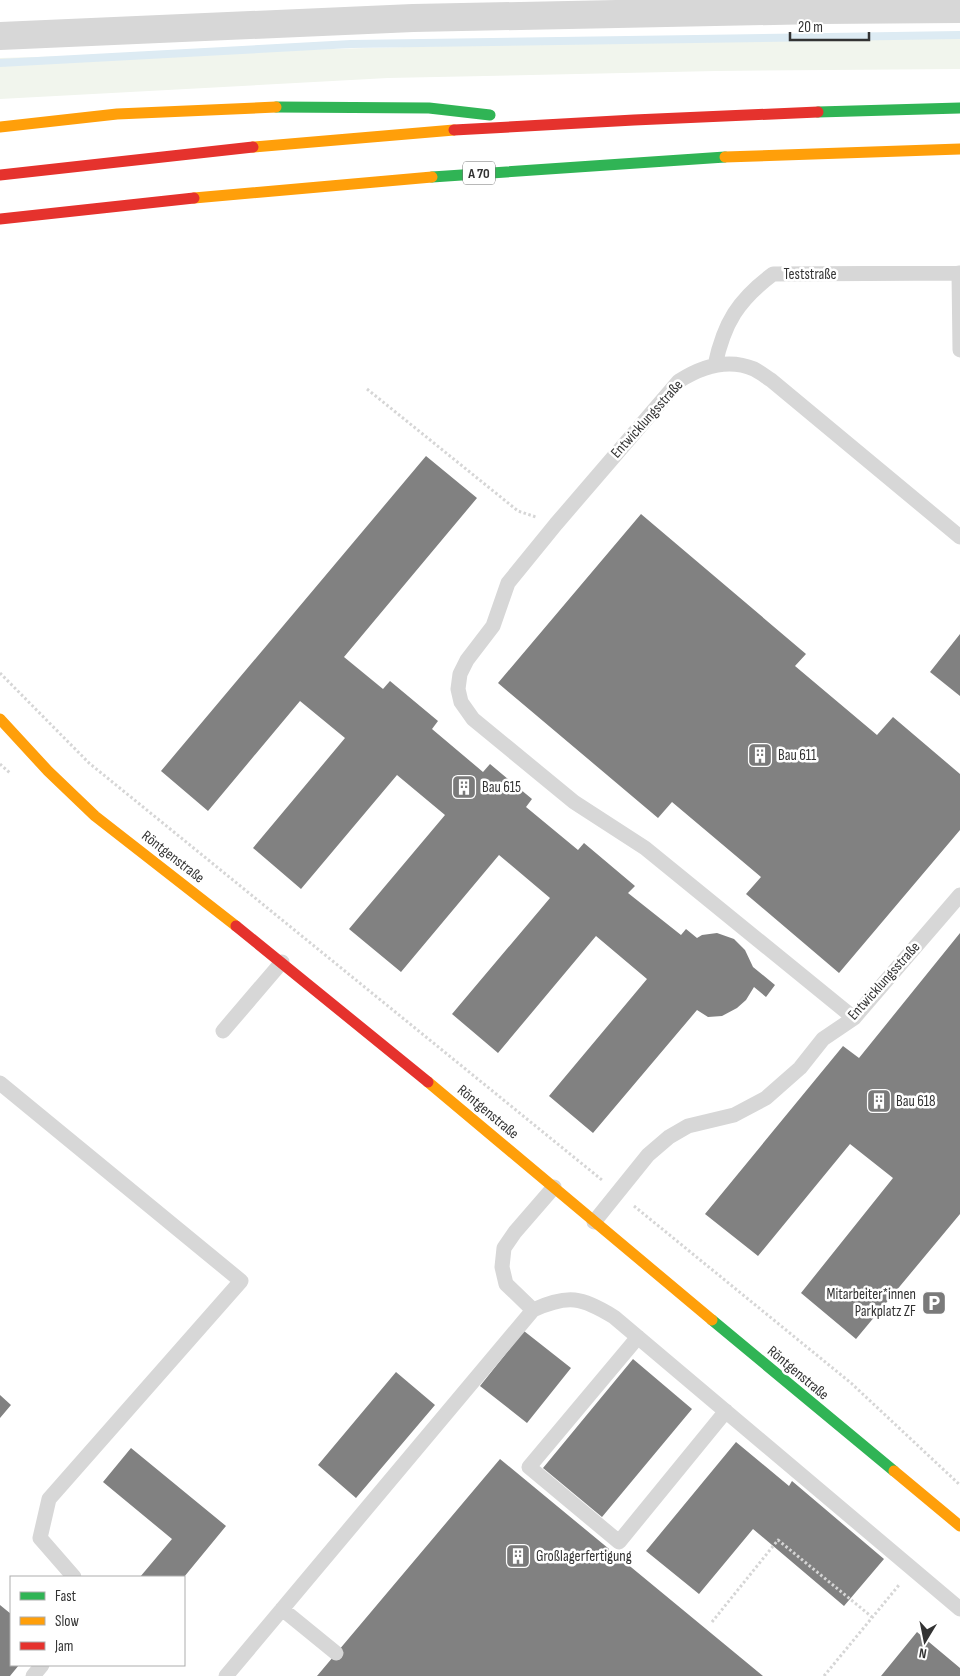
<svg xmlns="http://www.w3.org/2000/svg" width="960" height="1676" font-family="'Sofia Sans Condensed',sans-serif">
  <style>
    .green { fill: #f1f5ed }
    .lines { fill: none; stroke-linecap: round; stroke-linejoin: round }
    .stream { stroke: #ddebf3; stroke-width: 8 }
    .building { fill: #818181 }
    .path { stroke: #d6d6d6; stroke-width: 3; stroke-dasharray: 2.5 2.5; stroke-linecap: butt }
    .lane { stroke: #d7d7d7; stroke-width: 15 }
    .street { stroke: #d7d7d7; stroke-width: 28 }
    .fast { stroke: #30b455; stroke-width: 11 }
    .slow { stroke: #ff9f0a; stroke-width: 11 }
    .jam { stroke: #e5322d; stroke-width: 11 }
    .labels { text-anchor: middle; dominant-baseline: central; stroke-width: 5; stroke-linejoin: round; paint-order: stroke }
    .shield { fill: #fff; stroke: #707070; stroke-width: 1 }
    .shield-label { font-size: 14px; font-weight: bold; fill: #333 }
    .street-label { font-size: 15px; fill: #333; stroke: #fff }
    .poi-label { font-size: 15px; fill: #333; stroke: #fff; text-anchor: start }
  </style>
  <rect width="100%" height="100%" fill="#fff"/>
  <!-- green -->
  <path class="green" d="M960,32v37l-244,2 -328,7 -388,21v-41z"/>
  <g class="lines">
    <!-- stream -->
    <path class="stream" d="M0,63l351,-19 609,-9"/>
  </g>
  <!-- building -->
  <path class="building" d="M426,456l51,42 -133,159 39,32 7,-8 48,40 -6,8 51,43 7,-8 42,35 -6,8 52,43 6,-7 51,43 -7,7 53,42 5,-6 11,9 5,-3 15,-2 17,6 11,11 8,17 22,18 -9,12 -12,-10 -8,13 -9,8 -15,8 -14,1 -11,-7 -104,123 -44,-37 98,-117 -51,-43 -98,117 -46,-39 98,-116 -51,-43 -98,117 -52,-43 96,-114 -48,-40 -96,114 -48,-41 92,-110 -45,-37 -92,110 -47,-40z
    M641,514l165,140 -11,12 82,69 16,-18 67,57v56l-121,143 -93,-79 15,-17 -89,-75 -14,16 -160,-135z
    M960,634v62l-30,-24z
    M960,933v281l-104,125 -55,-46 92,-115 -43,-34 -92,112 -53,-42 138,-168 16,12z
    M524,1331l47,37 -44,55 -47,-37z
    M633,1359l59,50 -90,108 -59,-49z
    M396,1372l39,33 -79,93 -38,-33z
    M0,1395l11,10 -11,13z
    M736,1442l53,44 3,-5 92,78 -40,47 -91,-77 -54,65 -53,-43z
    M131,1448l95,78 -42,51h-44l32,-38 -69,-57z
    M500,1459l263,217h-446z
    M0,1605l11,9v51h8l-9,11h-10z
    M917,1632l43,36v8h-79z"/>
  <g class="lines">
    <!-- path -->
    <path class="path" d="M367,389l151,122 18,6
      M0,673l89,90 513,417
      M0,764l11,10
      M634,1206l217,177 109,102
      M712,1622l66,-82 94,77
      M824,1676l75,-91"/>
    <!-- lane -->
    <path class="lane" d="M959,273l1,77
      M715,365c9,-42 23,-65 58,-91l187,-1
      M854,1018l-209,-170 -71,-46 -101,-83 -12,-17 -3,-13 2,-15 7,-14 26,-34 15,-43 48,-59 123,-143c22,-14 49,-23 75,-12 6,3 11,7 17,11l189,157
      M223,1031l59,-69
      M0,1083l241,198 -192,218 -9,39 34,39
      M594,1222l54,-67 21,-18 19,-11 46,-11 32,-17 34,-30 23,-29 31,-21 106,-123
      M533,1310l-27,-26 -4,-17 2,-19 11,-16 39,-45
      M638,1337l-109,130 90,75 107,-131
      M282,1609l54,44
      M33,1676l9,-11
      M226,1676l307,-366c35,-16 49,-13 81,7l346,292"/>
    <!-- street -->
    <path class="street" d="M0,36l413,-18 407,-8 140,-1"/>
    <!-- fast -->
    <path class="fast" d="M276,107l153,1 61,7
      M818,112l142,-4
      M432,177l293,-20
      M712,1320l182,151"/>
    <!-- slow -->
    <path class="slow" d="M0,127l117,-13 159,-7
      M253,147l201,-17
      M725,157l235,-8
      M194,198l238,-21
      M0,719l48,52 47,45 141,110
      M428,1082l284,238
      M894,1471l66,55"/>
    <!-- jam -->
    <path class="jam" d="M454,130l180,-10 184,-8
      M0,175l253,-28
      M0,219l194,-21
      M236,926l192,156"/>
  </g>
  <!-- icons -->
  <defs>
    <symbol id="building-square" viewBox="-11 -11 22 22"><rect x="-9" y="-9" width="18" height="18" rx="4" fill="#7a7a7a" stroke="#fff"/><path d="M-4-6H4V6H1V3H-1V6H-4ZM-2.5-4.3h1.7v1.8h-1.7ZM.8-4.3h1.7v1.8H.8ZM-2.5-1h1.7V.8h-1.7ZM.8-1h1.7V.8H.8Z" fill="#fff"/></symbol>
    <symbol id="parking-square" viewBox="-11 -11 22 22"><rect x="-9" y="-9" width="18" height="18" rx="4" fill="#7a7a7a" stroke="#fff"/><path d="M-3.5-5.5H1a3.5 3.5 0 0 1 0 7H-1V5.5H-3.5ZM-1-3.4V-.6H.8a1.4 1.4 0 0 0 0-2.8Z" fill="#fff"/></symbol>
  </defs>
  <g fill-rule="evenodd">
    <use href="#building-square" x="746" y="741" width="28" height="28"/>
    <use href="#building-square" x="450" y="773" width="28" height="28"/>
    <use href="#building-square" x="865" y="1087" width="28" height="28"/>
    <use href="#parking-square" x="920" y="1289" width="28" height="28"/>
    <use href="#building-square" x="504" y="1542" width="28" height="28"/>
  </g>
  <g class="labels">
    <!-- shield labels -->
    <rect class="shield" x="463" y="161.5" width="32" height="23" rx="4"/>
    <g class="shield-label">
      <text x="479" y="173">A 70</text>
    </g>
    <!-- street labels -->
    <g class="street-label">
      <text x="810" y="274">Teststraße</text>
      <text transform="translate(647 419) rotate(-48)">Entwicklungsstraße</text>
      <text transform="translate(173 857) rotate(38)">Röntgenstraße</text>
      <text transform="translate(884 981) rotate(-48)">Entwicklungsstraße</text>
      <text transform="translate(488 1112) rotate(40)">Röntgenstraße</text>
      <text transform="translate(798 1373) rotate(40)">Röntgenstraße</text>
    </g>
    <!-- poi labels -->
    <g class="poi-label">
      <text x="778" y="755">Bau 611</text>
      <text x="482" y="787">Bau 615</text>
      <text x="896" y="1101">Bau 618</text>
      <text x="916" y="1294" text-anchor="end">Mitarbeiter*innen<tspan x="916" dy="17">Parkplatz ZF</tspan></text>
      <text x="536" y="1556">Großlagerfertigung</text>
    </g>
  </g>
  <!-- legend -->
  <rect x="10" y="1576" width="175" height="90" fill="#ffffff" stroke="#adadad"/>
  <rect x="20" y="1592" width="25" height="8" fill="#30b455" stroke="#adadad"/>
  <text x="55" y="1601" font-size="15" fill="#333333">Fast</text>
  <rect x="20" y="1617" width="25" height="8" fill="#ff9f0a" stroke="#adadad"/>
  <text x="55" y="1626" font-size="15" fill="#333333">Slow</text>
  <rect x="20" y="1642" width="25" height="8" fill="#e5322d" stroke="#adadad"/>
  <text x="55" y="1651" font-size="15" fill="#333333">Jam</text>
  <!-- north arrow -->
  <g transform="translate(925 1641) rotate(190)" stroke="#ffffff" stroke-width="4" paint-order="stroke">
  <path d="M0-4L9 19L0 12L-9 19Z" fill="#333333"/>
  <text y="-8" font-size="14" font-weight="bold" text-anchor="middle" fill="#333333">N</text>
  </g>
  <!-- scale -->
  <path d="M790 32v8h79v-8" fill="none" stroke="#333333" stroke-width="2.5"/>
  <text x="798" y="32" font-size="15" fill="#333333" stroke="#ffffff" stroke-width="4" paint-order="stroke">20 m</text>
</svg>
